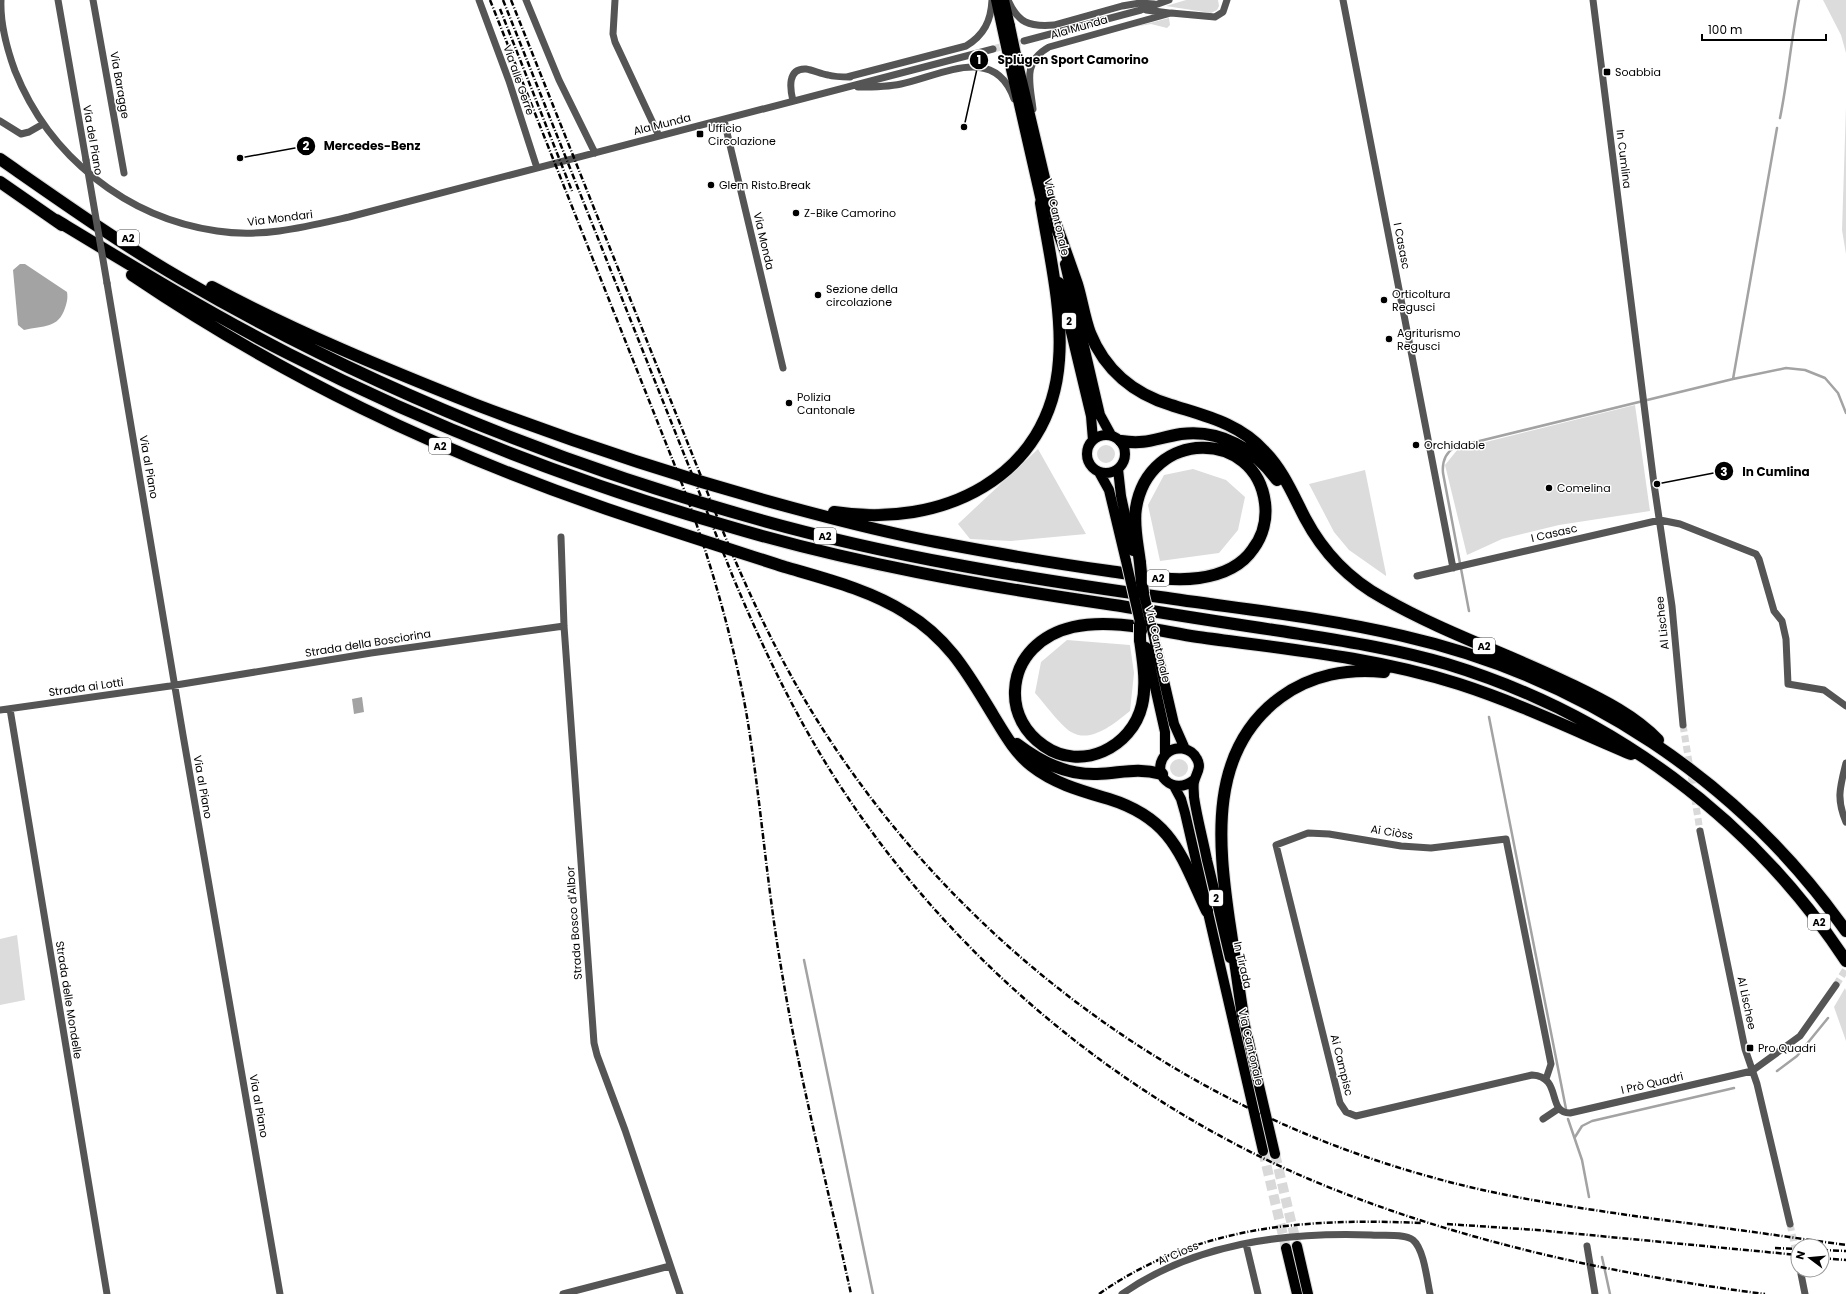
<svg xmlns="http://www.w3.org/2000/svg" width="1846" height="1294" font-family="Poppins,sans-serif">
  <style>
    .green { fill: #dcdcdc }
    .water { fill: #a3a3a3 }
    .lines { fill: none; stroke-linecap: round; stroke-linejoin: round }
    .stream { stroke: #a3a3a3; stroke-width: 2.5 }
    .minor-tunnel { stroke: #d9d9d9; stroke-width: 7; stroke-dasharray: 7 3.5; stroke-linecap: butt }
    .primary-tunnel { stroke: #d9d9d9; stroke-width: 10; stroke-dasharray: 10 5; stroke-linecap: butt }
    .primary-casing { stroke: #dbdbdb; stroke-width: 12 }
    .motorway-casing { stroke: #dbdbdb; stroke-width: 14 }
    .minor { stroke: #555; stroke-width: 7 }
    .primary { stroke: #000; stroke-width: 10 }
    .motorway { stroke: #000; stroke-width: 12 }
    .rail { stroke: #000; stroke-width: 2.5; stroke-dasharray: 6 2 1 2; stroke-linecap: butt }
    .primary-bridge-casing { stroke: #dbdbdb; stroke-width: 12; stroke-linecap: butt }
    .motorway-bridge-casing { stroke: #dbdbdb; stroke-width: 14; stroke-linecap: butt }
    .minor-bridge { stroke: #555; stroke-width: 7 }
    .primary-bridge { stroke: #000; stroke-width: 10 }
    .motorway-bridge { stroke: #000; stroke-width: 12 }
    .poi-dot { fill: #000; stroke: #fff; stroke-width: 1.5 }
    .labels { text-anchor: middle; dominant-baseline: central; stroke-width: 3; stroke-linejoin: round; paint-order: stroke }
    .shield { fill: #fff; stroke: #4c4c4c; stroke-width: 1 }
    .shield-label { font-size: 10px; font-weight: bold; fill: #000 }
    .street-label { font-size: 11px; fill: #000; stroke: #fff }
    .poi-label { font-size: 11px; fill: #000; stroke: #fff; text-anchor: start }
    .leader { fill: none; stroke: #000; stroke-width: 1.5 }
    .callout-dot { fill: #000; stroke: #fff; stroke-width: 1.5 }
    .mark-label { font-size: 12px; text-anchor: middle; font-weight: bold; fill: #fff }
    .callout-label { font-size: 12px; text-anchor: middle; font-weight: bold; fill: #000; stroke: #fff; stroke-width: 3; stroke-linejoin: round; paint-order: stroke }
  </style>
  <rect width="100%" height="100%" fill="#fff"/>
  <!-- green -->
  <path class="green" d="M1186,0h32l1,6 -2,4 -6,3 -45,-7z
    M1823,0h23v53l-5,-18z
    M1169,18l1,7 -3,3 -16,-4 -17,3z
    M1846,107v147l-4,-24z
    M1635,405l15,106 -91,14 -57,14 -35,16 -22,-90 13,-16z
    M1097 454a9 9 0 1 1 18 0a9 9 0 1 1-18 0Z
    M1038,449l48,85 -75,7 -41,-2 -12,-15z
    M1193,469l33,11 19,17 -7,33 -19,23 -59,8 -12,-56 16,-30z
    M1365,470l21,104v2l-37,-26 -15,-18 -25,-48z
    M1067,640l63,5 4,28 -4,38c-15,12 -39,33 -59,21 -10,-6 -27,-29 -36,-39l6,-31z
    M1170 768a9 9 0 1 1 18 0a9 9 0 1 1-18 0Z
    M17,935l8,65 -25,5v-66z
    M1845,988l1,3v50l-12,-34z"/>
  <!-- water -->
  <path class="water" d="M20,264h5l42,28c1,6 0,10 -2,16 -7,21 -21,17 -41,22l-6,-5 -5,-55z
    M362,697l2,15 -10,2 -2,-15z"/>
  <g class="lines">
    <!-- stream -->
    <path class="stream" d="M1780,118c8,-39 11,-79 19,-118
      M1733,379l44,-251
      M1469,611l-26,-138c-1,-11 2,-20 12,-26l278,-68 53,-11 19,2 20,8 13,15 8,20
      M1489,717l77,392
      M804,960l69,334
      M1777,1071l20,-15 31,-38
      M1568,1119l14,41 7,37
      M1575,1137l7,-11 10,-5 142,-33
      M1602,1257l8,37"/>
    <!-- minor-tunnel -->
    <path class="minor-tunnel" d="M993,49l31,-8
      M1683,725l17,106
      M1836,985l10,-16
      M1790,1224l8,38"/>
    <!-- primary-tunnel -->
    <path class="primary-tunnel" d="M1263,1151l23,97
      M1275,1154l22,92"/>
    <defs>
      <path id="primary" d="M996,0l6,28
        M1004,0l6,26
        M1018,64l40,169
        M1010,65l33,145
        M1065,264l35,151 11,20
        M1059,282l32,134 2,24
        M1087 454a19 19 0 1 1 38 0a19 19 0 1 1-38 0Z
        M1118,469l3,27 12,55
        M1099,472l10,18 17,71
        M1155,642l19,82 11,25
        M1146,647l19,85v23
        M1194,780c-21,17 -45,-7 -28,-26 9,-9 25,-7 31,5 5,9 -1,14 -3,23 -1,4 0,10 0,15 3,21 9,42 13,63 8,32 15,65 23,98
        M1174,786l7,13 4,14 78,338
        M1241,1008l34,146
        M1297,1246l11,48
        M1286,1248l11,46"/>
      <path id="motorway" d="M0,159c59,41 118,83 180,119 180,105 376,185 577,241 131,37 267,59 403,78 81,12 163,20 243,39 180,41 336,144 443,295
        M0,182l62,43
        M56,220c76,46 153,93 233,134 139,71 285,128 435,171 127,38 258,61 390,80 56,9 111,18 167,26 56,9 112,17 166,33 164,50 305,154 399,297
        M1056,225c7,19 14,39 21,59 5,16 7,33 13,49 15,37 44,61 81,72 34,11 68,18 93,46 19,19 29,44 41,67 18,34 45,62 78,80 61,35 128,57 191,88 29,14 61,30 84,54
        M132,275c151,102 303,175 475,234 59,20 119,39 178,58 41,12 85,23 121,46 43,26 62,61 87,102 11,18 22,38 39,51 23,18 50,25 77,33 64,20 72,57 98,112
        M212,287c84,45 174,82 262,117 105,40 211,75 319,104 48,13 95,25 143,34 58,11 115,21 173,29 29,4 60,11 90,7 21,-3 42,-11 54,-29 10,-13 14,-30 12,-46 -9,-74 -116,-75 -129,5 -3,18 2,37 4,55
        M1121,441c26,4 35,-3 60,-7 40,-5 73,15 96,46
        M834,512c107,17 217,-34 225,-152 4,-49 -10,-108 -18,-157
        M1140,640c3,21 7,44 2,65 -10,43 -61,67 -98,41 -19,-13 -30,-33 -29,-55 1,-34 27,-57 58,-64 40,-9 85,4 125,10 87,12 176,20 261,47 59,19 115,46 172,70
        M1017,744c24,18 49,31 80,30 25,-1 39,-7 65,0
        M1243,1016c-5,-32 -9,-64 -14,-96 -11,-78 -21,-170 52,-223 30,-22 67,-29 103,-25"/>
    </defs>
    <!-- primary casing -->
    <use href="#primary" class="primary-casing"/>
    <!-- motorway casing -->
    <use href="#motorway" class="motorway-casing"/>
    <!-- minor -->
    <path class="minor" d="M1,0c-1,24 6,49 14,71 34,85 111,147 202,160 45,7 88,-4 132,-14l644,-168
      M58,0l28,160
      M93,0l31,173
      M479,0l30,81 28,87
      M526,0l33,80 36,73
      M615,0l-2,34 2,8 44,94
      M1008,0c10,23 21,27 46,25l68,-19 18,-3 14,1
      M1343,0l110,568
      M1593,0l61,484 18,122 11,119
      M1146,10l23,3
      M1024,41l117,-31 28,-10
      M847,77l119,-31c18,-11 25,-25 26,-46
      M858,87c14,0 29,0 43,-3 39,-8 94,-41 113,15
      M793,101c-3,-12 -6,-33 13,-32 7,1 15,5 22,6 7,2 15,2 22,2
      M1033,109c-3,-26 -11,-47 16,-62l122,-34 44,4 8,-5 4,-12
      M724,120l59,248
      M0,121l21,13 8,-2 14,-8
      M107,283l76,452 97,559
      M561,537l3,89 30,417 3,12 28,75 55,164
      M1417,576l243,-56 20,4 76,30 3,5 15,52 8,10 4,18 2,45 36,6 22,16
      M10,709l97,585
      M0,710l170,-24 201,-33 193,-27
      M1846,763c-6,24 -10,36 0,59
      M1700,831l45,218 12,35 33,140
      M1546,1079l5,-15 -45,-225 -75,9 -30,-2 -72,-12 -21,-1 -32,12 64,258 6,9 10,4 176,-41c31,2 14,38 38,38l182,-42 48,-35 36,-51
      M1543,1119l15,-10
      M1246,1244l12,50
      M1587,1246l8,48
      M1801,1274l4,20
      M563,1294l107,-28
      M1122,1294c73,-51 163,-62 249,-59 11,1 33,-2 42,5 11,9 14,40 17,54"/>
    <!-- primary -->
    <use href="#primary" class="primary"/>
    <!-- motorway -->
    <use href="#motorway" class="motorway"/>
    <!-- rail -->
    <path class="rail" d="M490,0l189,476c29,76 52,154 67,235 14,82 20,167 34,250 18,112 47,222 71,333
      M503,0l230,577c26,62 54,122 89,180 110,182 278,329 473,416 145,64 313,101 470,121
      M511,0l211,529c27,66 57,130 95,191 139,222 361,388 614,457 74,21 149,31 224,42 64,8 127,17 191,26
      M500,9l72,182
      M1447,1224l90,6 261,25
      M1775,1248l23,1
      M1822,1250l24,1
      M1822,1258l24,2
      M1099,1294c98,-69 207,-76 322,-71"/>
    <defs>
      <path id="primary-bridge" d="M1010,26l8,38
        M1002,28l8,37
        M1126,561l16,70
        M1142,586l13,56"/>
      <path id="motorway-bridge" d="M1140,563l3,30
        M1140,624v16"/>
    </defs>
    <!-- primary-bridge casing -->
    <use href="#primary-bridge" class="primary-bridge-casing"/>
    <!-- motorway-bridge casing -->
    <use href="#motorway-bridge" class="motorway-bridge-casing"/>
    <!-- minor-bridge -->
    <path class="minor-bridge" d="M86,160l21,123"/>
    <!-- primary-bridge -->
    <use href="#primary-bridge" class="primary-bridge"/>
    <!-- motorway-bridge -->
    <use href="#motorway-bridge" class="motorway-bridge"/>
  </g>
  <!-- markers -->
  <g class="poi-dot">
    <rect x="1603" y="68" width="8" height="8" rx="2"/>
    <rect x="696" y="130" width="8" height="8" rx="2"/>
    <circle cx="711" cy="185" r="4"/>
    <circle cx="796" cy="213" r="4"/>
    <circle cx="818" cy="295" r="4"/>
    <circle cx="1384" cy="300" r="4"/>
    <circle cx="1389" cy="339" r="4"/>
    <circle cx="789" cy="403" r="4"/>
    <circle cx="1416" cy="445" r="4"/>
    <circle cx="1549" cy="488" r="4"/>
    <rect x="1746" y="1044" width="8" height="8" rx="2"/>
  </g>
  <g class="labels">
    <!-- shield labels -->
    <g class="shield">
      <rect x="117" y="230" width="22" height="16" rx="3"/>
      <rect x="1062" y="313" width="14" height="16" rx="3"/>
      <rect x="429" y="438" width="22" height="16" rx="3"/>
      <rect x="814" y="528" width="22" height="16" rx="3"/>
      <rect x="1147" y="570" width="22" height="16" rx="3"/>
      <rect x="1473" y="638" width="22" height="16" rx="3"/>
      <rect x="1209" y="890" width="14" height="16" rx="3"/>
      <rect x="1808" y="914" width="22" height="16" rx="3"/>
    </g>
    <g class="shield-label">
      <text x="128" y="238">A2</text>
      <text x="1069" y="321">2</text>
      <text x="440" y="446">A2</text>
      <text x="825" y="536">A2</text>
      <text x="1158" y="578">A2</text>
      <text x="1484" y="646">A2</text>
      <text x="1216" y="898">2</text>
      <text x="1819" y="922">A2</text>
    </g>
    <!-- street labels -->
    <g class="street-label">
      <text transform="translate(1079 27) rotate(-16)">Ala Munda</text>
      <text transform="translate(519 80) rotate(71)">Via alle Gerre</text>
      <text transform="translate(120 85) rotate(80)">Via Baragge</text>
      <text transform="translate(662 124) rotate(-14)">Ala Munda</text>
      <text transform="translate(93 140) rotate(80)">Via del Piano</text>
      <text transform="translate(1624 159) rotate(83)">In Cumlina</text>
      <text transform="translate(1057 217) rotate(77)">Via Cantonale</text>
      <text transform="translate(280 218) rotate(-7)">Via Mondari</text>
      <text transform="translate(764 241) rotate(77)">Via Monda</text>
      <text transform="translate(1402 246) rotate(79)">I Casasc</text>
      <text transform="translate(149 467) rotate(80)">Via al Piano</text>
      <text transform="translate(1554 533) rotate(-13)">I Casasc</text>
      <text transform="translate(1662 623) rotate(-96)">Al Lischee</text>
      <text transform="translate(368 643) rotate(-9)">Strada della Bosciorina</text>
      <text transform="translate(1158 644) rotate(77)">Via Cantonale</text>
      <text transform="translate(86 687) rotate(-8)">Strada ai Lotti</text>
      <text transform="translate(203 787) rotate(80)">Via al Piano</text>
      <text transform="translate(1392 832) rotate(9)">Ai Ciòss</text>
      <text transform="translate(574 923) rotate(-94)">Strada Bosco d'Albor</text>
      <text transform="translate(1243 965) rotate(77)">In Tirada</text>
      <text transform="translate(69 1000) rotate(81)">Strada delle Mondelle</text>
      <text transform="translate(1747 1003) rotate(78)">Al Lischee</text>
      <text transform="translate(1251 1047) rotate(77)">Via Cantonale</text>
      <text transform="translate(1342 1065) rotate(76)">Ai Campisc</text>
      <text transform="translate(1652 1083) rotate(-13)">I Prò Quadri</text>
      <text transform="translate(259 1106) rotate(80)">Via al Piano</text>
      <text transform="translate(1178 1253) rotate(-23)">Ai Cioss</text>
    </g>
    <!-- poi labels -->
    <g class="poi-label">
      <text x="1615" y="72">Soabbia</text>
      <text x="708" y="128">Ufficio<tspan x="708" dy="13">Circolazione</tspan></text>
      <text x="719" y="185">Glem Risto.Break</text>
      <text x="804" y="213">Z-Bike Camorino</text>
      <text x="826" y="289">Sezione della<tspan x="826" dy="13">circolazione</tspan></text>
      <text x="1392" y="294">Orticoltura<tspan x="1392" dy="13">Regusci</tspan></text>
      <text x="1397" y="333">Agriturismo<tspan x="1397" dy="13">Regusci</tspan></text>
      <text x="797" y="397">Polizia<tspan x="797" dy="13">Cantonale</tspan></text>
      <text x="1424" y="445">Orchidable</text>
      <text x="1557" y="488">Comelina</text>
      <text x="1758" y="1048">Pro Quadri</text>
    </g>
  </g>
  <!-- callouts -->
  <path class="leader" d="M964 127L979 60M240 158L306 146M1657 484L1724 471"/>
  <g class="callout-dot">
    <circle cx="964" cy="127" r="4"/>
    <circle cx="240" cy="158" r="4"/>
    <circle cx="1657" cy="484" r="4"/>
    <circle cx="979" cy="60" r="10"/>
    <circle cx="306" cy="146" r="10"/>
    <circle cx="1724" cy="471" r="10"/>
  </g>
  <g class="mark-label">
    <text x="979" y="64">1</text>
    <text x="306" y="150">2</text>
    <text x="1724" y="476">3</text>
  </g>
  <g class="callout-label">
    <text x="1073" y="64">Splügen Sport Camorino</text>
    <text x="372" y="150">Mercedes-Benz</text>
    <text x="1776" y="476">In Cumlina</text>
  </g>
  <!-- north arrow -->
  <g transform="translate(1810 1258) rotate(286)"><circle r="19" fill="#ffffff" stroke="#999999"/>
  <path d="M0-3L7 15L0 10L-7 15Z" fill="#000000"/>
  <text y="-6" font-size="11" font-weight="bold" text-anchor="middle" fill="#000000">N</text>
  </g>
  <!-- scale -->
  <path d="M1702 34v6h124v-6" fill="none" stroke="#000000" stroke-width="2"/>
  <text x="1708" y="34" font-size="12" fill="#000000" stroke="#ffffff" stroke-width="3" paint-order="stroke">100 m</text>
</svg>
